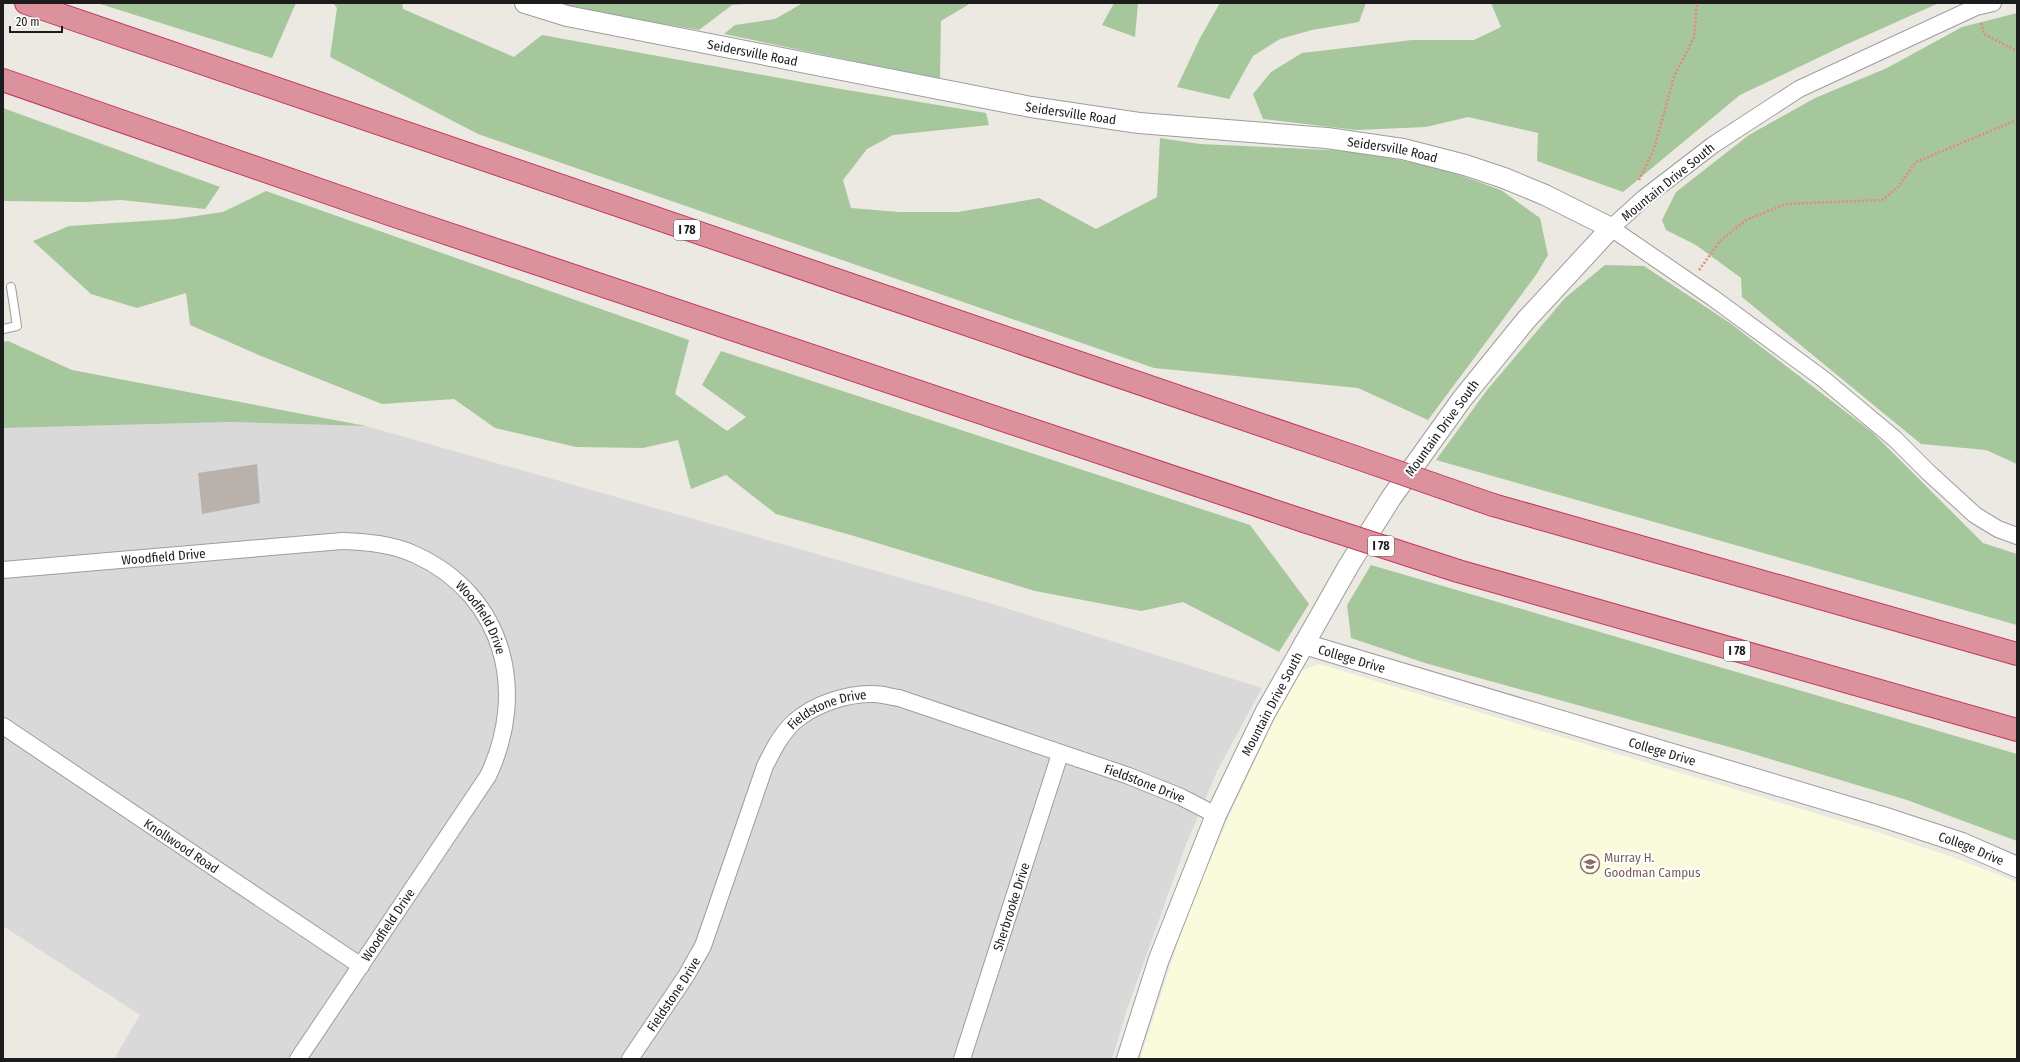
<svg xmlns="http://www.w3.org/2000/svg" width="2020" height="1062" font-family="'Fira Sans Condensed',sans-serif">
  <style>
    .residential { fill: #dad9d9 }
    .education { fill: #f9fbdc }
    .forest { fill: #a6c79b }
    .building { fill: #b9b2ac }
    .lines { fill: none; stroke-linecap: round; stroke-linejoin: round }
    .service-casing { stroke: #9d9d9d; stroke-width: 10 }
    .minor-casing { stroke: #9d9d9d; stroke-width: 18 }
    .tertiary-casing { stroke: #9d9d9d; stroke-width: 22 }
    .motorway-casing { stroke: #c3365f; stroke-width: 24 }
    .path { stroke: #ea8775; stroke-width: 2.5; stroke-dasharray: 2 2; stroke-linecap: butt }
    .service { stroke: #fff; stroke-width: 8 }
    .minor { stroke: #fff; stroke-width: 16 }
    .tertiary { stroke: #fff; stroke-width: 20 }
    .motorway { stroke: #dc929c; stroke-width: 22 }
    .motorway-bridge-casing { stroke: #c3365f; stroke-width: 24; stroke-linecap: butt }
    .motorway-bridge { stroke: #dc929c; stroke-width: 22 }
    .labels { text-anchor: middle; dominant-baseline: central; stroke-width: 4; stroke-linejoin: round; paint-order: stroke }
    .shield { fill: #fff; stroke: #606060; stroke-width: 1 }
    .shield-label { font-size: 12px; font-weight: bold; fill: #1c1c1c }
    .street-label { font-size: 13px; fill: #1c1c1c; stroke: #fff }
    .education-label { font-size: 13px; fill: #785e54; stroke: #fff; text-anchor: start }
  </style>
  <rect width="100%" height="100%" fill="#ece9e2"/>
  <!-- residential -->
  <path class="residential" d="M231,422l135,4 620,176 276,86 -45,83 -32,76 -59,165 -14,47h-998l26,-44 -137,-89v-498z"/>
  <!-- education -->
  <path class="education" d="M1319,664l552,166 84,28 62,24v177h-877l41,-126 24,-62 32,-72 32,-69 32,-59z"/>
  <!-- forest -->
  <path class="forest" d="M97,3h199l-24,55z
    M333,3h69l1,6 111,48 28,-22 293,53 151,25 3,12 -96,10 -26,14 -24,31 8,28 48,4h59l81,-14 57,31 61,-32 3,-59 40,6 152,7 85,16 64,23 39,28 8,37 -12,20 -108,145 -70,-32 -204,-20 -676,-234 -148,-77 7,-49z
    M555,3h200l-23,2 -33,25 -101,-17z
    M803,3h168l-30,18 -1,58 -216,-45 11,-9 40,-6z
    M1114,3h24l-3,34 -33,-12z
    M1220,3h146l-7,19 -47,8 -32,9 -27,17 -24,43 -52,-12 23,-49z
    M1491,3h448l-94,42 -105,50 -117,97 -86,-31 1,-28 -70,-16 -42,10 -70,3 -93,-11 -10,-25 18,-22 31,-19 110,-13h62l27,-13z
    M2017,13v451l-31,-14 -65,-6 -179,-147 -1,-19 -45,-33 -30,-15 -4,-10 14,-28 73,-57 66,-37 72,-30 75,-41z
    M3,108l217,79 -15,22 -84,-9 -34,2 -84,-1z
    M266,191l423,149 -14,54 52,37 19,-14 -44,-32 19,-34 529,174 59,79 -30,48 -96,-50 -42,9 -106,-20 -181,-55 -78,-22 -50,-39 -35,14 -13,-49 -35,8 -67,-1 -81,-19 -41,-29 -72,5 -121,-48 -71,-31 -4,-32 -49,15 -46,-14 -58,-53 36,-15 106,-7 48,-7z
    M1605,265l39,1 86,57 142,109 111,111 34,11v71l-581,-165 51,-70 78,-92z
    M8,341l64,29 294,56 -135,-4 -228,6v-86z
    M1371,565l646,189v87l-110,-41 -167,-50 -315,-87 -74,-25 -4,-33z"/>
  <!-- building -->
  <path class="building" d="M257,464l3,39 -58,11 -4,-41z"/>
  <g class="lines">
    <defs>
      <path id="service" d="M3,329l14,-3 -6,-39"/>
      <g id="minor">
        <path d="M1993,3l-17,4 -177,82 -86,56 -69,53 -33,30 102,70 109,80 73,61 33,33 47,43 23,14 19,7"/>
        <path id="s1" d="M3,570l339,-29c25,1 51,3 74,14 89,41 112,137 72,221l-190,283"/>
        <path id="s2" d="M3,726l358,240"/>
        <path id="s3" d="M630,1059l56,-83 17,-30 62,-180c8,-16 16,-32 29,-44 20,-18 54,-29 80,-28 8,0 17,3 25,4l230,78 52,21 35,18"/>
        <path id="s4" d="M962,1059l98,-305"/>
      </g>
      <g id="tertiary">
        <path id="s5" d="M525,3l42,13 464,91 108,16 188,15 76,11 62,16 39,13 41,17 66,33 -85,92 -64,79 -71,99 -42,67 -84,148 -49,102 -57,144 -32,100"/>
        <path id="s6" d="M1304,644l579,173 79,26 55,24"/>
      </g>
      <path id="motorway" d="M26,3l1323,452
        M3,80l386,134 915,307
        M1493,505l524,149
        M1458,571l559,159"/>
    </defs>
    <!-- service casing -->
    <use href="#service" class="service-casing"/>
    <!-- minor casing -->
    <use href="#minor" class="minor-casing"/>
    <!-- tertiary casing -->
    <use href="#tertiary" class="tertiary-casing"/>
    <!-- motorway casing -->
    <use href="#motorway" class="motorway-casing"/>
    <!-- path -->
    <path class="path" d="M1981,23l3,11 33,17
      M1639,180l15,-31 20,-72 20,-40 3,-34
      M1699,270l22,-30 25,-20 40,-16 96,-4 16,-13 18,-25 101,-42"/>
    <!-- service -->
    <use href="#service" class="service"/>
    <!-- minor -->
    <use href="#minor" class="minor"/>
    <!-- tertiary -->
    <use href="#tertiary" class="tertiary"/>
    <!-- motorway -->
    <use href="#motorway" class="motorway"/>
    <defs>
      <path id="motorway-bridge" d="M1349,455l144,50
        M1304,521l154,50"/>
    </defs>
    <!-- motorway-bridge casing -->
    <use href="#motorway-bridge" class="motorway-bridge-casing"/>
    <!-- motorway-bridge -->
    <use href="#motorway-bridge" class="motorway-bridge"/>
  </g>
  <!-- icons -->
  <defs>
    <symbol id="university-ring" viewBox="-11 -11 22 22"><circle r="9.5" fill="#fff" stroke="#8d6e63" stroke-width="1.5"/><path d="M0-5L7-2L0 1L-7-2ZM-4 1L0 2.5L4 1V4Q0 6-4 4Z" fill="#8d6e63"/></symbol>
  </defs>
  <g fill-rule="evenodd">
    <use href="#university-ring" x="1579" y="853" width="22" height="22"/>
  </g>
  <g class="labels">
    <!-- shield labels -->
    <g class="shield">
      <rect x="674" y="220" width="26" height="20" rx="3"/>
      <rect x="1368" y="536" width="26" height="20" rx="3"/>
      <rect x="1724" y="641" width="26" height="20" rx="3"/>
    </g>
    <g class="shield-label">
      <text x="687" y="230">I 78</text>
      <text x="1381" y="546">I 78</text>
      <text x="1737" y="651">I 78</text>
    </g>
    <!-- street labels -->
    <g class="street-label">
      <text stroke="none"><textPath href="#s5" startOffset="233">Seidersville Road</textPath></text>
      <text stroke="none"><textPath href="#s5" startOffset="557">Seidersville Road</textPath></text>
      <text stroke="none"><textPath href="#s5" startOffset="881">Seidersville Road</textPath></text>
      <text transform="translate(1668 182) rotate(-39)">Mountain Drive South</text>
      <text transform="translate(1442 428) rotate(-54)">Mountain Drive South</text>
      <text stroke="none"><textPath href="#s1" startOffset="161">Woodfield Drive</textPath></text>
      <text stroke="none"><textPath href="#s1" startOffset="509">Woodfield Drive</textPath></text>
      <text stroke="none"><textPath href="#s6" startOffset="50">College Drive</textPath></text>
      <text transform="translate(1272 704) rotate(-62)">Mountain Drive South</text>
      <text stroke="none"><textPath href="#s3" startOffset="414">Fieldstone Drive</textPath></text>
      <text stroke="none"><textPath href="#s6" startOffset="374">College Drive</textPath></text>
      <text stroke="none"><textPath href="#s3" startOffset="750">Fieldstone Drive</textPath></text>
      <text stroke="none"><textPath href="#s2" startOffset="215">Knollwood Road</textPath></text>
      <text stroke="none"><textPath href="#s6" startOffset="698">College Drive</textPath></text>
      <text stroke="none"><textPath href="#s4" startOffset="160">Sherbrooke Drive</textPath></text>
      <text transform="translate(388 925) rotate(-56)">Woodfield Drive</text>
      <text stroke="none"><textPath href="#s3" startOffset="78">Fieldstone Drive</textPath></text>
    </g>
    <!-- education labels -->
    <g class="education-label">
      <text x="1604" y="857">Murray H.<tspan x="1604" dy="15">Goodman Campus</tspan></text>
    </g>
  </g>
  <!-- border -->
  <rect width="2020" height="1062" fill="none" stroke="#1c1c1c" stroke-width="8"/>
  <!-- scale -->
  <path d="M10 26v6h52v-6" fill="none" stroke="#1c1c1c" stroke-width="2"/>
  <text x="16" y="26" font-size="12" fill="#1c1c1c" stroke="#ffffff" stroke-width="3" paint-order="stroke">20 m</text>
</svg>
